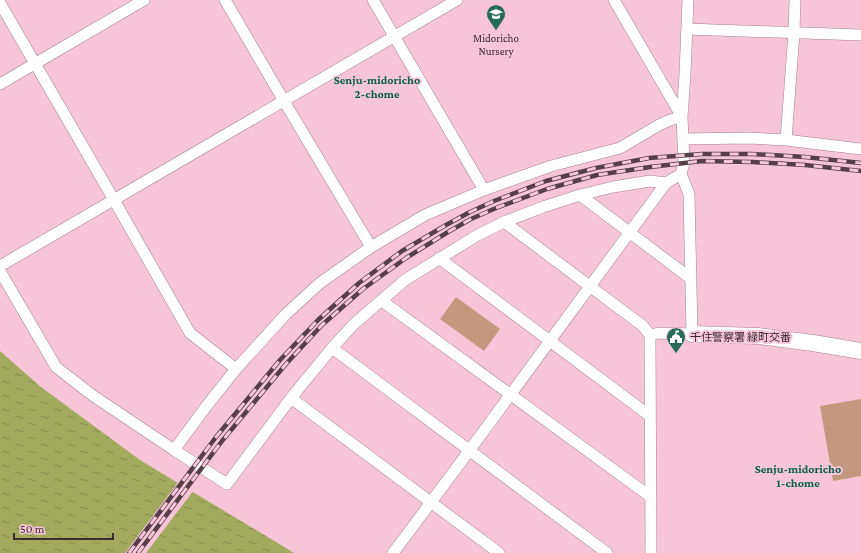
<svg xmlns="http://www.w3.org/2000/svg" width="861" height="553" font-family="'Crimson Pro','Noto Sans JP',serif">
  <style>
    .pitch { fill: #c2997e }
    .water { fill: url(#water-ripples) }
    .pier { fill: #f6c6d8 }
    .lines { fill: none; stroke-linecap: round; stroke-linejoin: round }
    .street-casing { stroke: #a97d8e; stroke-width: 12 }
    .secondary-casing { stroke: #a97d8e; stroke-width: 17 }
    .street { stroke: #fff; stroke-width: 11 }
    .secondary { stroke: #fff; stroke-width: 16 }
    .rail-casing { stroke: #563f48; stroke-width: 4.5 }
    .rail { stroke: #f6c6d8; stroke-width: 3; stroke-dasharray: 9; stroke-linecap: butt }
    .labels { text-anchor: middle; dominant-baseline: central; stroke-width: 4; stroke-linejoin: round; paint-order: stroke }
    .poi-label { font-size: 11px; fill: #3c2931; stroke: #f6c6d8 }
    .neighbourhood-label { font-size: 12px; font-weight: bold; fill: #055e4c; stroke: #f6c6d8 }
  </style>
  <defs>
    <pattern id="water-ripples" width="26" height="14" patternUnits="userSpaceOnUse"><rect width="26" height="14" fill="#a2aa5d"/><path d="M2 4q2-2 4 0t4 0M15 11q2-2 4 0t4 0" fill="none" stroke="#858a4d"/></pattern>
  </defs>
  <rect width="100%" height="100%" fill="#f6c6d8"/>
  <!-- pitch -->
  <path class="pitch" d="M456,297l44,32 -16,22 -44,-32z
    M861,399v77l-28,5 -13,-75z"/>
  <!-- water -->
  <path class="water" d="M0,351l41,36 99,73 154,93h-294z"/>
  <!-- pier -->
  <path class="pier" d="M179,481l15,9 -48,63h-21z"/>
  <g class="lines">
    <defs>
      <path id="street" d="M225,0l59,101 87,146
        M373,0l111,190
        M614,0l68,117 2,46 -3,11 8,20 3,140 -33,-1 -9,2 1,218
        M0,3l114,197 76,133 46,36
        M687,29l174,6
        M0,84l144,-84
        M683,139l65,-1 38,2 75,9
        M786,140l8,-107 1,-33
        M580,195l110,83
        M504,222l139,104 7,9
        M439,258l211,158
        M0,266l457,-266
        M0,271l56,96 36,28 82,55 31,-42 31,-39 50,-55 34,-31 51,-36 54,-32 59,-25 67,-24 69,-18 39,-23 11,-5 12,-3 3,-43 3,-74
        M382,301l269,196
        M332,348l275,205
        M291,398l208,155
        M174,450l53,34 64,-86 41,-50 22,-24 51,-44 71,-44 28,-14 39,-15 37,-12 33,-8 37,-6 16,2
        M393,553c92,-122 182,-247 273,-370l15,-9"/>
      <path id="secondary" d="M692,334l66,2 55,7 48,8"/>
    </defs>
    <!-- street casing -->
    <use href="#street" class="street-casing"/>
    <!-- secondary casing -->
    <use href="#secondary" class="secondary-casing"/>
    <!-- street -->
    <use href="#street" class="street"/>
    <!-- secondary -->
    <use href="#secondary" class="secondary"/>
    <defs>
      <path id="rail" d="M129,553l87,-116 64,-77 38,-40 41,-37 43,-32 44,-26 24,-13 24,-11 52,-20 50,-13 53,-10 53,-4h50l53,3 56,6
        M138,553l84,-112 64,-77 36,-39 41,-36 43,-31 42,-26 23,-13 25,-11 51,-19 50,-14 53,-8 52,-6 51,1 52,3 56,6"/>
    </defs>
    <!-- rail casing -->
    <use href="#rail" class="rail-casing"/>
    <!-- rail -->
    <use href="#rail" class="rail"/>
  </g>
  <!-- icons -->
  <defs>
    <symbol id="school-pin" viewBox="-11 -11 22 30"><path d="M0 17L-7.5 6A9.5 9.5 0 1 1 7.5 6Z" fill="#286a59" stroke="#f6c6d8"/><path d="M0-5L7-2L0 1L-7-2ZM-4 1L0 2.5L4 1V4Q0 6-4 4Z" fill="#fff"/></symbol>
    <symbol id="civic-pin" viewBox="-11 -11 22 30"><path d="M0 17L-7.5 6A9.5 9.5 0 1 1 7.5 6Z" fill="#286a59" stroke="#f6c6d8"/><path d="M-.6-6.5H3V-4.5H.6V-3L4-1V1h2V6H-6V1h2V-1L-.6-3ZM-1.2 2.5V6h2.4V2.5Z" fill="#fff"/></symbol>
  </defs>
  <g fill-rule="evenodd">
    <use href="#school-pin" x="485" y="3" width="22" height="30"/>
    <use href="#civic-pin" x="665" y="326" width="22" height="30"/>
  </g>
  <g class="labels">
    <!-- poi labels -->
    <g class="poi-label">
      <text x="496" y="38">Midoricho<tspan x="496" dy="13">Nursery</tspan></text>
      <text x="690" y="337" text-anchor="start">千住警察署 緑町交番</text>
    </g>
    <!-- neighbourhood labels -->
    <g class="neighbourhood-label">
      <text x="377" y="80">Senju-midoricho<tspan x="377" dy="14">2-chome</tspan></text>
      <text x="798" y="469">Senju-midoricho<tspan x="798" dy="14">1-chome</tspan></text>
    </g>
  </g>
  <!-- scale -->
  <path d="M14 533v6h99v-6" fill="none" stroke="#3c2931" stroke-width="2"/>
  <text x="20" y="533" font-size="12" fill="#3c2931" stroke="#f6c6d8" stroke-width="3" paint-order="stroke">50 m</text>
</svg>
